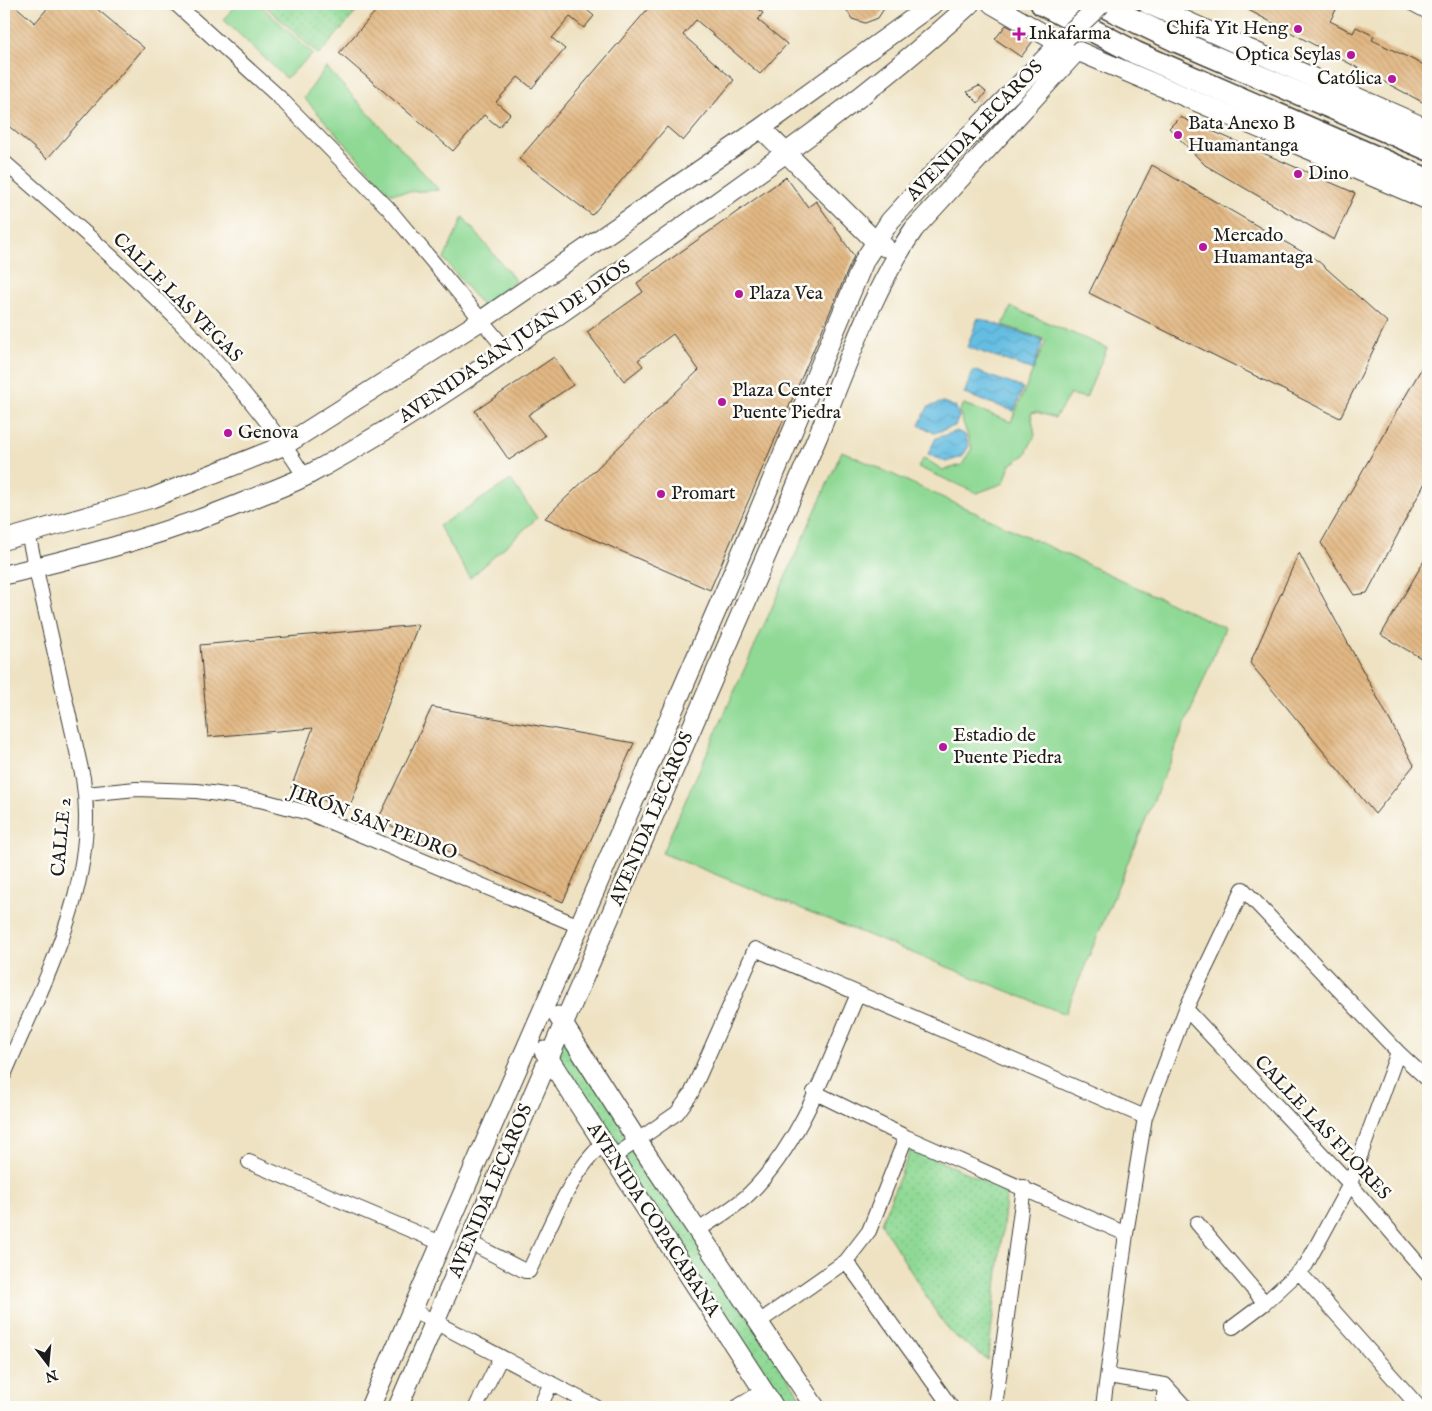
<svg xmlns="http://www.w3.org/2000/svg" width="1432" height="1411" font-family="'IM FELL English',serif">
  <style>
    .grass { fill: #8fd995; stroke: #567a58 }
    .park { fill: url(#park-dots); stroke: #567a58 }
    .water { fill: url(#water-waves); stroke: #406c7f }
    .building { fill: url(#building-back-hatch) }
    .lines { fill: none; stroke-linecap: round; stroke-linejoin: round }
    .minor-casing { stroke: #3c3a35; stroke-width: 16 }
    .secondary-casing { stroke: #3c3a35; stroke-width: 21 }
    .trunk-casing { stroke: #3c3a35; stroke-width: 25 }
    .minor { stroke: #fff; stroke-width: 14 }
    .secondary { stroke: #fff; stroke-width: 19 }
    .trunk { stroke: #fff; stroke-width: 22 }
    .secondary-bridge-casing { stroke: #3c3a35; stroke-width: 21; stroke-linecap: butt }
    .secondary-bridge { stroke: #fff; stroke-width: 19 }
    .poi-dot { fill: #b5179e; stroke: #fdfcf7; stroke-width: 2 }
    .labels { text-anchor: middle; dominant-baseline: central; stroke-width: 5; stroke-linejoin: round; paint-order: stroke }
    .poi-label { font-size: 19px; fill: #1c1c1c; stroke: #fdfcf7; text-anchor: start }
    .street-label { font-size: 19px; fill: #1c1c1c; stroke: #fdfcf7 }
  </style>
  <defs>
    <pattern id="park-dots" width="8" height="8" patternUnits="userSpaceOnUse" patternTransform="scale(1.25)"><rect width="8" height="8" fill="#8fd995"/><path d="M2 2h.1M6 6h.1" fill="none" stroke="#7bba80" stroke-width="1.8" stroke-linecap="round"/></pattern>
    <pattern id="water-waves" width="16" height="10" patternUnits="userSpaceOnUse" patternTransform="scale(1.25)"><rect width="16" height="10" fill="#65bde2"/><path d="M0 5q4-4 8 0t8 0" fill="none" stroke="#57a2c1"/></pattern>
    <pattern id="building-back-hatch" width="6" height="6" patternUnits="userSpaceOnUse" patternTransform="scale(1.25)"><rect width="6" height="6" fill="#e2b884"/><path d="M-1 5l2 2M0 0l6 6M5-1l2 2" fill="none" stroke="#c19e71"/></pattern>
  </defs>
  <rect width="100%" height="100%" fill="#fdfcf7"/>
  <filter id="ink" filterUnits="userSpaceOnUse"><feTurbulence type="fractalNoise" baseFrequency=".02" numOctaves="2"/><feDisplacementMap in="SourceGraphic" scale="10" xChannelSelector="R" yChannelSelector="G"/><feConvolveMatrix kernelMatrix="1 2 1 2 8 2 1 2 1" color-interpolation-filters="sRGB"/></filter>
  <filter id="wash" filterUnits="userSpaceOnUse"><feTurbulence type="fractalNoise" baseFrequency=".0096" numOctaves="4" result="noise"/><feDisplacementMap in="SourceGraphic" scale="20" xChannelSelector="R" yChannelSelector="G"/><feGaussianBlur stdDeviation="1.12" result="paint"/><feColorMatrix in="noise" values="0 0 0 0 0 0 0 0 0 0 0 0 0 0 0 0 0 1.4 0 .05"/><feComposite in="paint" operator="in"/></filter>
  <g filter="url(#wash)">
    <rect width="100%" height="100%" fill="#eee2c2"/>
    <!-- grass -->
    <path class="grass" d="M237,4h22l54,50 -27,24 -62,-58z
      M326,67l113,123 -49,3 -86,-95z
      M463,217l53,64 -33,26 -39,-48z
      M1011,307l96,41 -21,50 -16,-4 -15,24 -19,-6 -5,1 4,22 -10,20 -15,10 -6,18 -27,10 -59,-26 6,-9 19,12 19,-5 10,-17 -13,-37 5,-7 47,18 35,-82 -43,-15z
      M842,451l383,177 -160,386 -403,-161z
      M511,480l26,38 -67,60 -31,-52z"/>
    <!-- park -->
    <path class="park" d="M263,4h100l-44,51z
      M564,1029l69,110 -21,15 -60,-97z
      M636,1145l171,262h-26l-165,-249z
      M911,1149l96,41 -19,170 -37,-27 -17,-24 -53,-86z"/>
    <!-- water -->
    <path class="water" d="M978,318l65,22 -10,30 -66,-23z
      M973,370l50,18 -9,23 -50,-17z
      M943,402l13,5 3,10 -4,9 -21,7 -15,-8 9,-18z
      M957,431l8,4 4,11 -7,11 -16,5 -18,-8 8,-16z"/>
    <g id="blocks">
      <!-- building -->
      <path class="building" d="M4,4h9l22,19 16,-19h40l53,44 -97,111 -43,-37z
        M382,4h198l14,12 -10,12 -14,-11 -18,21 13,11 -33,39 -14,-11 -22,25 14,12 -11,13 -15,-12 -31,36 -114,-98z
        M652,4h99l12,9 -5,7 29,24 -27,30 -64,-54 -13,15 51,45 -51,61 -16,-14 -75,88 -73,-56z
        M843,4h44l-9,14 -13,5 -13,-4z
        M1237,4h102l-9,17 23,12 3,-6 18,9 -2,4 56,27v38z
        M1006,25l27,16 -12,16 -26,-18z
        M979,86l7,6 -8,11 -11,-11z
        M1180,117l175,76 -21,47 -129,-75 -36,-37z
        M1152,165l166,96 69,61 -47,96 -251,-125z
        M786,177l22,30 8,-6 38,55 -144,334 -165,-72 154,-148 -26,-36 -35,26 5,6 -19,15 -37,-49 56,-40 -6,-9z
        M554,357l19,28 -45,30 17,21 -36,24 -34,-49z
        M1428,357v120l-61,116 -13,2 -33,-52z
        M1299,553l115,212 -39,49 -125,-151z
        M1428,554v108l-47,-27z
        M418,625l-69,184 -58,-21 22,-60 -105,9 -8,-92z
        M432,707l202,36 -71,159 -185,-82z"/>
    </g>
  </g>
  <g filter="url(#ink)">
    <use href="#blocks" fill-opacity="0" stroke="#3c3a35" stroke-width="1"/>
    <g class="lines">
      <defs>
        <path id="minor" d="M176,4l103,93 109,111 119,143
          M1413,4l15,8
          M4,162c108,94 224,192 301,315
          M86,794l50,-5 61,2 63,9 49,13 270,113
          M1186,1009l164,175 78,91
          M4,1075c39,-93 96,-193 79,-297l-55,-244
          M814,1092l92,45 220,97
          M612,1158l65,-45 14,-19 64,-145 390,168
          M249,1162l192,81
          M1197,1223l68,80
          M697,1231c17,-12 38,-23 53,-38 54,-54 78,-131 108,-199
          M469,1242l56,29h4c19,-39 42,-100 74,-127
          M846,1261l105,146
          M1299,1272l120,135
          M412,1310l184,97
          M759,1322l87,-61 23,-30 37,-94
          M1233,1327l32,-24 41,-38 44,-81 48,-132
          M1108,1376l57,9 20,22
          M476,1407l25,-50
          M540,1407l11,-24
          M737,1407l26,-16
          M995,1407l29,-220
          M1103,1407l23,-173 19,-117 41,-108 57,-120 155,163 30,28
          M1163,1407l2,-22"/>
        <path id="secondary" d="M992,4l67,39 369,157
          M1148,4l280,125
          M761,128l114,113 10,6
          M4,540l148,-42 133,-53 197,-125 279,-192 172,-124
          M4,575c85,-20 169,-43 250,-77 17,-7 36,-14 52,-22 123,-66 235,-149 348,-229 109,-77 218,-153 316,-243
          M558,1016l79,124 178,267
          M544,1051l230,356
          M370,1407l365,-839 130,-309 25,-38 53,-58 123,-126
          M398,1407l419,-969c29,-70 54,-146 97,-209l163,-178"/>
        <path id="trunk" d="M1042,4l94,49 292,127
          M1100,4l77,37 251,108"/>
      </defs>
      <!-- minor casing -->
      <use href="#minor" class="minor-casing"/>
      <!-- secondary casing -->
      <use href="#secondary" class="secondary-casing"/>
      <!-- trunk casing -->
      <use href="#trunk" class="trunk-casing"/>
      <!-- minor -->
      <use href="#minor" class="minor"/>
      <!-- secondary -->
      <use href="#secondary" class="secondary"/>
      <!-- trunk -->
      <use href="#trunk" class="trunk"/>
      <defs>
        <path id="secondary-bridge" d="M1066,37l35,-33"/>
      </defs>
      <!-- secondary-bridge casing -->
      <use href="#secondary-bridge" class="secondary-bridge-casing"/>
      <!-- secondary-bridge -->
      <use href="#secondary-bridge" class="secondary-bridge"/>
    </g>
  </g>
  <!-- markers -->
  <g class="poi-dot">
    <circle cx="1298" cy="29" r="5"/>
    <path d="M1016.5 26.5h5v5h5v5h-5v5h-5v-5h-5v-5h5z"/>
    <circle cx="1351" cy="55" r="5"/>
    <circle cx="1392" cy="79" r="5"/>
    <circle cx="1178" cy="135" r="5"/>
    <circle cx="1298" cy="174" r="5"/>
    <circle cx="1203" cy="247" r="5"/>
    <circle cx="739" cy="294" r="5"/>
    <circle cx="722" cy="402" r="5"/>
    <circle cx="228" cy="433" r="5"/>
    <circle cx="661" cy="494" r="5"/>
    <circle cx="943" cy="747" r="5"/>
  </g>
  <g class="labels">
    <!-- poi labels -->
    <g class="poi-label">
      <text x="1288" y="29" text-anchor="end">Chifa Yit Heng</text>
      <text x="1029" y="34">Inkafarma</text>
      <text x="1341" y="55" text-anchor="end">Optica Seylas</text>
      <text x="1382" y="79" text-anchor="end">Católica</text>
      <text x="1188" y="124">Bata Anexo B<tspan x="1188" dy="22">Huamantanga</tspan></text>
      <text x="1308" y="174">Dino</text>
      <text x="1213" y="236">Mercado<tspan x="1213" dy="22">Huamantaga</tspan></text>
      <text x="749" y="294">Plaza Vea</text>
      <text x="732" y="391">Plaza Center<tspan x="732" dy="22">Puente Piedra</tspan></text>
      <text x="238" y="433">Genova</text>
      <text x="671" y="494">Promart</text>
      <text x="953" y="736">Estadio de<tspan x="953" dy="22">Puente Piedra</tspan></text>
    </g>
    <!-- street labels -->
    <g class="street-label">
      <text transform="translate(975 131) rotate(-46)">AVENIDA LECAROS</text>
      <text transform="translate(177 298) rotate(45)">CALLE LAS VEGAS</text>
      <text transform="translate(515 342) rotate(-34)">AVENIDA SAN JUAN DE DIOS</text>
      <text transform="translate(652 819) rotate(-67)">AVENIDA LECAROS</text>
      <text transform="translate(373 823) rotate(21)">JIRÓN SAN PEDRO</text>
      <text transform="translate(62 837) rotate(-85)">CALLE 2</text>
      <text transform="translate(1322 1128) rotate(47)">CALLE LAS FLORES</text>
      <text transform="translate(491 1191) rotate(-67)">AVENIDA LECAROS</text>
      <text transform="translate(653 1220) rotate(57)">AVENIDA COPACABANA</text>
    </g>
  </g>
  <!-- margin -->
  <rect width="1432" height="1411" fill="none" stroke="#fdfcf7" stroke-width="20"/>
  <!-- north arrow -->
  <g transform="translate(48 1364) rotate(164)" stroke="#fdfcf7" stroke-width="4" paint-order="stroke">
  <path d="M0-4L9 19L0 12L-9 19Z" fill="#1c1c1c"/>
  <text y="-8" font-size="14" font-weight="bold" text-anchor="middle" fill="#1c1c1c">N</text>
  </g>
</svg>
